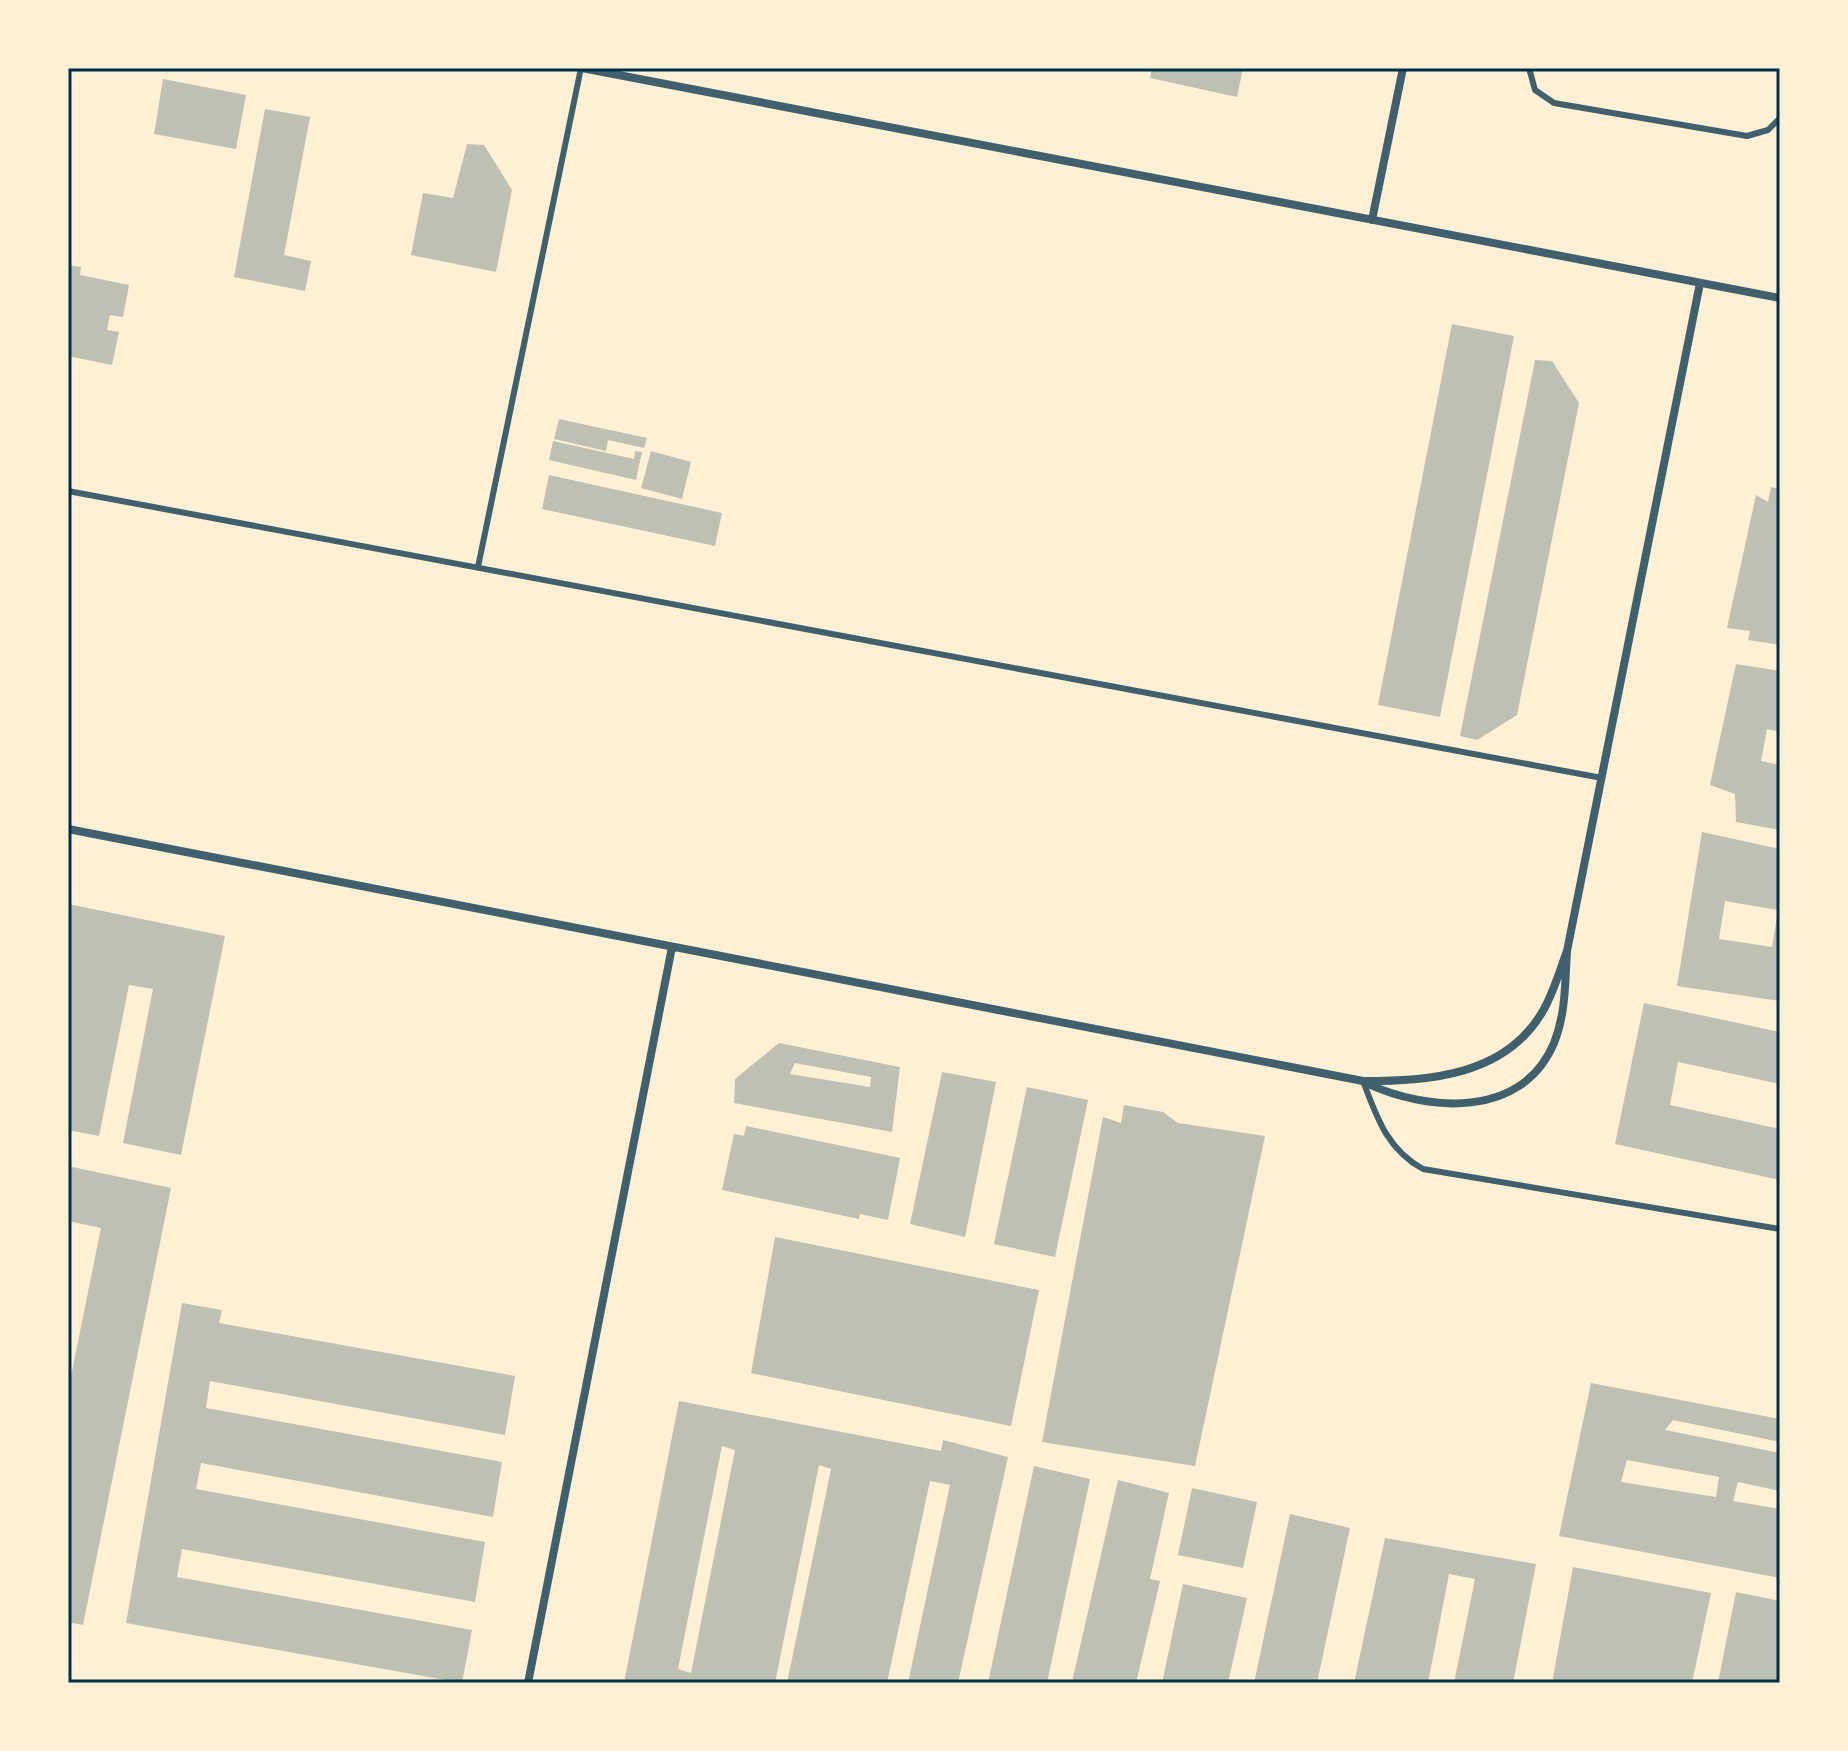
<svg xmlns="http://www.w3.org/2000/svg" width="1848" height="1751" font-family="Karla,sans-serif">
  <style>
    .building { fill: #bec0b2; fill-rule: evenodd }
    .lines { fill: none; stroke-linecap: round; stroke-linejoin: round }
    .service { stroke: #3f606c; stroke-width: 6 }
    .minor { stroke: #3f606c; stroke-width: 8 }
    .neatline { fill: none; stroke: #003049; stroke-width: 3 }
  </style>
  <rect width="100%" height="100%" fill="#fdf0d5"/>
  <!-- building -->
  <path class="building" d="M1152,68h91l-6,29 -87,-19z
    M163,79l83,16 -10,54 -82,-15z
    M265,109l45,8 -26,138 27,6 -6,30 -71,-14z
    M467,144l17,1 28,45 -16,82 -85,-17 12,-62 30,5z
    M68,265l13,2 -1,8 49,10 -6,32 -13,-2 -3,15 12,2 -7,33 -44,-9z
    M1452,324l62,12 -74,381 -62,-12z
    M1535,360l17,1 27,42 -62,312 -40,25 -17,-4z
    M559,419l88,19 -3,10 -36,-8 -2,11 -52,-12z
    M553,441l81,18 1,-8 7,1 -6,28 -87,-20z
    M651,451l40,11 -9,37 -41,-11z
    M549,475l173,38 -7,33 -173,-37z
    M1771,487l9,2v156l-32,-5 2,-9 -23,-3 29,-133 12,7z
    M1736,664l44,7v61l-13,-3 -6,32 19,4v65l-44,-8 -1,-28 -25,-9z
    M1702,832l78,17v152l-103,-15zM1725,901l53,9 -6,37 -53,-8z
    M68,904l157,32 -44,219 -58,-12 30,-154 -24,-4 -30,151 -31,-6z
    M1644,1003l136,29v52l-102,-22 -8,43 110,24v51l-165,-36z
    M779,1043l121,24 -8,65 -158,-29 1,-24zM795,1063l76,14 -1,10 -80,-13z
    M942,1072l54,10 -31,155 -55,-13z
    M1027,1087l61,13 -33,157 -61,-13z
    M1124,1105l39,7 15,11 87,13 -70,330 -153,-24 61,-325 18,6z
    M746,1126l154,32 -12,62 -28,-6 -1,5 -137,-29 12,-56 10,2z
    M68,1166l103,22 -88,437 -15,-3v-231l33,-163 -33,-7z
    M775,1237l264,53 -28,136 -260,-53z
    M182,1303l40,7 -3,13 296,53 -10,59 -295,-54 -4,27 296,54 -9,55 -292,-54 -5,26 289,53 -10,60 -293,-53 -5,28 295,53 -10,53 -336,-60z
    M1591,1383l189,36v23l-107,-22 -8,10 115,23v38l-42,-9 -5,19 47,8v69l-221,-42zM1627,1460l92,17 -3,20 -95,-15z
    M679,1401l262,50 2,-11 65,17 -50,226h-50l42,-198 -20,-4 -43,202h-100l44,-214 -12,-4 -44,218h-151zM722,1446l13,4 -44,223 -13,-4z
    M1034,1466l56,13 -43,204h-59z
    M1118,1480l51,13 -19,86 10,2 -24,102h-60l-4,-1z
    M1192,1488l65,14 -14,66 -65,-13z
    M1290,1514l60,14 -33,155h-63z
    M1385,1538l151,26 -23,119h-59l21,-104 -26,-5 -21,109h-74z
    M1573,1567l138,26 -19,90h-140z
    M1183,1584l64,14 -19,85h-66z
    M1736,1592l44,9v82h-62z"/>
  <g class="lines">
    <!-- service -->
    <path class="service" d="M1529,68l6,22 19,13 193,33 21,-6 12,-12
      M68,491l1534,287
      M478,567l103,-499
      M1363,1081c14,37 24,68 60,88l357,60"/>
    <!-- minor -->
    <path class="minor" d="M582,68l1198,230
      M1372,220l31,-152
      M68,829l1295,252c67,0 144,-5 181,-72 10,-18 16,-39 23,-58
      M1366,1083c62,29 156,36 188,-40 12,-30 11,-61 13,-92l133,-668
      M528,1683l144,-736"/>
  </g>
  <!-- border -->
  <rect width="1848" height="1751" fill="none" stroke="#fdf0d5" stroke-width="140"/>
  <rect x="70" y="70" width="1708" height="1611" class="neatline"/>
</svg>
